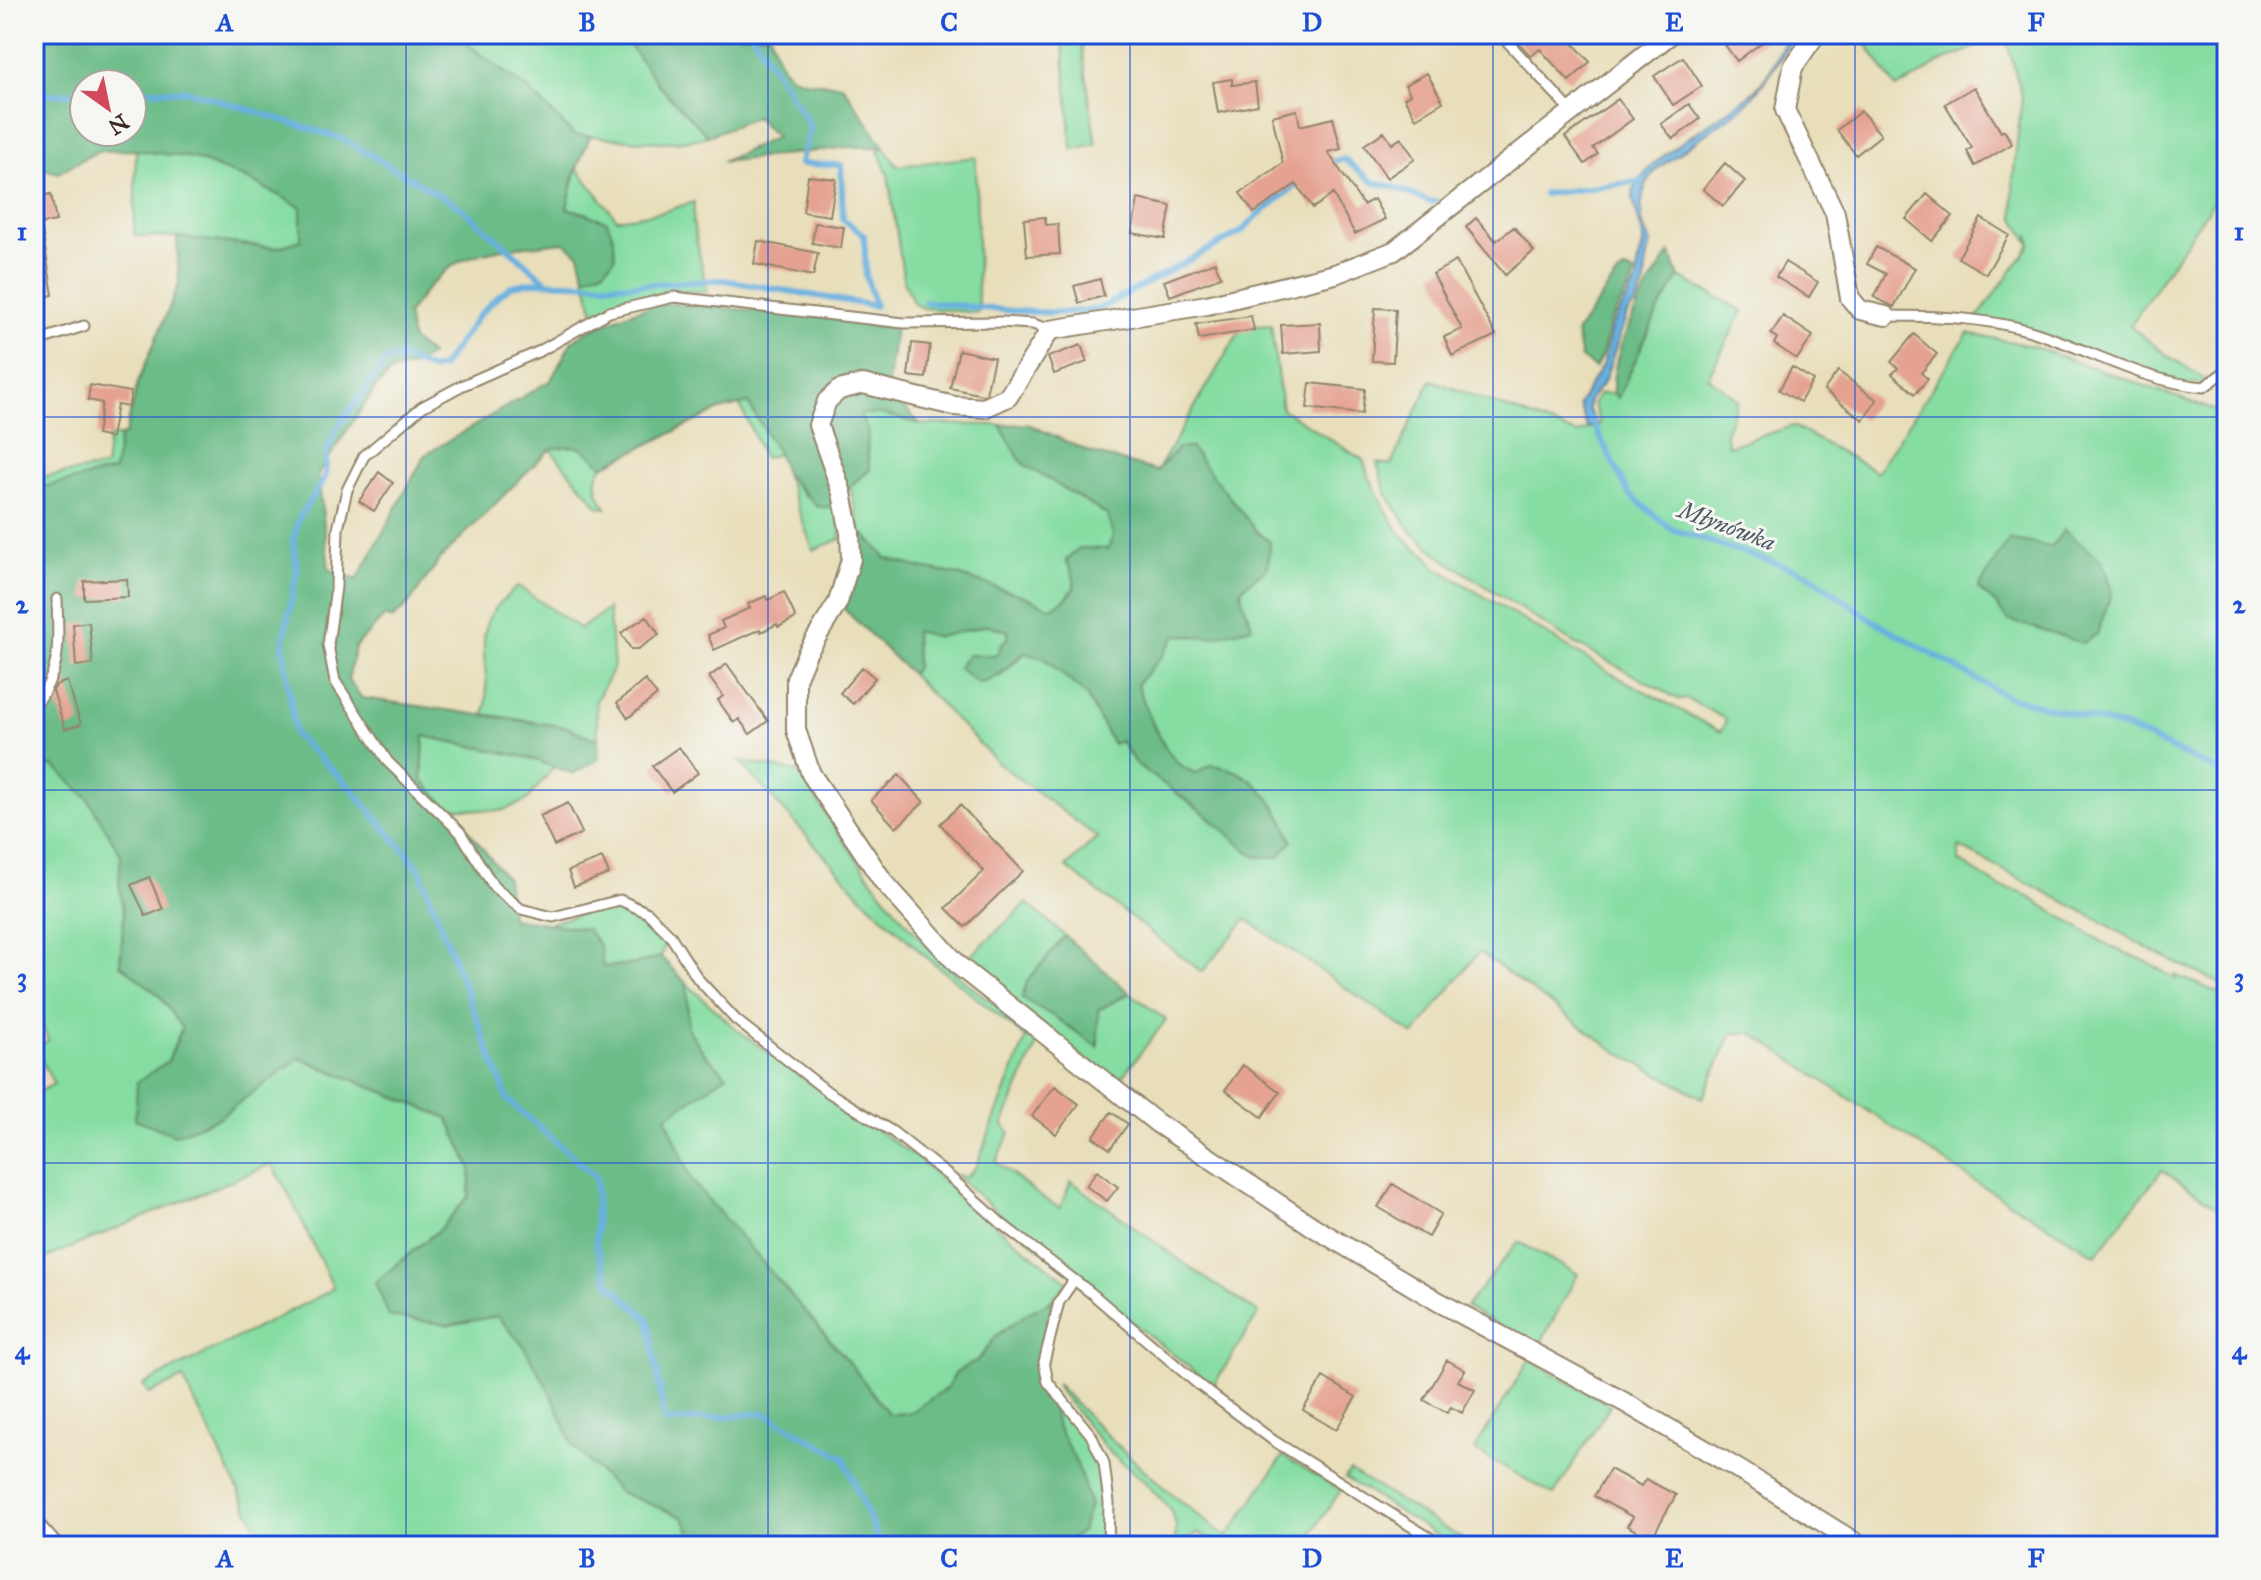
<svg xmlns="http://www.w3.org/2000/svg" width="2261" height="1580" font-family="'IM FELL Great Primer',serif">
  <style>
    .green { fill: #85dda2; stroke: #608460; stroke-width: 2; fill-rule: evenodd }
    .forest { fill: #6cbc88; stroke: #547353; stroke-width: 2; fill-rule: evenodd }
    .water { fill: #68b0df; stroke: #526d7e; stroke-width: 2 }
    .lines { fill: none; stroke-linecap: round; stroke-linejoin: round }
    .stream { stroke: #68b0df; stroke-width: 6 }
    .building { fill: #e5a291 }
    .service-casing { stroke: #92846c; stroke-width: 13 }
    .minor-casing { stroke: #92846c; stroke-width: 22 }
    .tertiary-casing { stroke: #92846c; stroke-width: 26 }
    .service { stroke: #fff; stroke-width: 9 }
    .minor { stroke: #fff; stroke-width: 18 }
    .tertiary { stroke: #fff; stroke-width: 22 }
    .grid { fill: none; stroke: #1d4ed8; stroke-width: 2; stroke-opacity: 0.55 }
    .labels { text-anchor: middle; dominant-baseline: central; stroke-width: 6; stroke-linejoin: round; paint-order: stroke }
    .water-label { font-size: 24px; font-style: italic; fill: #4b5962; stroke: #f6f6f2 }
    .neatline { fill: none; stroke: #1d4ed8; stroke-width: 3 }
    .grid-label { font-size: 26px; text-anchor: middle; font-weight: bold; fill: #1d4ed8 }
  </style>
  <rect width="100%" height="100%" fill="#f6f6f2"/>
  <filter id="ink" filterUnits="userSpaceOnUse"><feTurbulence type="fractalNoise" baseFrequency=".0125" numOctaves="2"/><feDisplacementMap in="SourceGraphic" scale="16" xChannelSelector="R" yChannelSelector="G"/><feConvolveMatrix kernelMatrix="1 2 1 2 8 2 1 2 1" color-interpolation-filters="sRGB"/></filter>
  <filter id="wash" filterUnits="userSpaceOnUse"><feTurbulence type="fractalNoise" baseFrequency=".006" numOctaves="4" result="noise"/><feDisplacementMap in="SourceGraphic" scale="32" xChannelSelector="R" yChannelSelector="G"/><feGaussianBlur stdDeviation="1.8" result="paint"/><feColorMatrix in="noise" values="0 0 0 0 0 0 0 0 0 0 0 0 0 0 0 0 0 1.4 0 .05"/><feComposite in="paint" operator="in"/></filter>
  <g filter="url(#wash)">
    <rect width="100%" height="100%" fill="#e8deba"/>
    <!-- green -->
    <path class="green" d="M457,34h165l37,52 49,50c-43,13 -89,1 -134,-1l-45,-45 -47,-34z
      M1062,34h18l16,110 -24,5z
      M1865,34h362v147l-97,145 37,29 43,27 -34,3 -150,-55 -51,-9 56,-77 -2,-10v8l-15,-25 -1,-38 9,-83 -17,-61 -67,28 -22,15 -20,10 -35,-52z
      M884,147l13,19 79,-9 2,156 -55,-5 -9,-4 -10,-22 -16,-108 -10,-24z
      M136,150l58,8 57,23 50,25 1,34 -26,8 -99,-11 -43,-1z
      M577,168l40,51 45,-7 32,-10 -1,21 14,69c-44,-4 -72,6 -113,21l-9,-36 19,-7 -15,-56 -22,-6z
      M1679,277l64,34 -35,66 30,23 -13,33 3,13 65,-20 84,46 91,-139 64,13 187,66 8,6v435l-5,13 5,18v103l-77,-37 -54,-32 -137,-71v14l41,26 19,4 92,56 37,15 28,18 -1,-5 52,21v218l-65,-44 -66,85 -127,-77 -218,-145h-19l-29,65 -86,-46 -138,-100 -65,83 -168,-116 -44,53 -136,-105 31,-30 -100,-75 -86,-88 5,-6 -1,-37 73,-6 20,6v7l-7,6 -1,7 -6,4h-27l-8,13 19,15 22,-7 25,-23 19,5 42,37 27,49 7,-3 15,22 69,50 44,38 9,6h22l13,-16c-14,-37 -38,-72 -81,-76l-14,8c-31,-6 -50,-62 -60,-89l26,-29 13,-21 18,3 56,-21 -9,-12v-15l27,-22 2,-25 -13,-10 -79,-84 -21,23 85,-144 29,-2 11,84 81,51c6,20 29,64 43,80 9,10 23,13 28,26l178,108 109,58 5,-13 -39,-20 -7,1 -113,-61 -126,-82 -30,-26 -25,-38 -9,-30 14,2 40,-85 146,54 23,-10 -7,-21 7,-9 13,-1 5,4 39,-84zM2051,547l-43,73 -14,-18 -15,-13z
      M748,403l29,48 1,3 -14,4 -24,-53z
      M859,414h24l37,10 80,1 22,38 85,52 6,20 -5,15 -29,-2c-6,34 4,42 -28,60l-27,-12 -70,-22 -34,-6 -35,-10 -20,-22 -4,-1 -11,-49 20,-16c-4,-23 0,-34 -11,-56z
      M109,436h11l-6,35 -80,18v-45l2,34 69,-11z
      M571,445l15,4 17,17c-11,15 -6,26 3,42l-7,-1 -49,-58z
      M785,473l19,22 25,12 4,-4 4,7 4,29 -28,11z
      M518,586l62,43 28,-20 6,57 -18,35 2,39 -32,-13 -82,-13c8,-28 -5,-59 2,-88 3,-15 21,-30 32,-40z
      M424,736l106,22 24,9 -28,34 -25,10 -53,-3 -26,-28z
      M739,761l60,11c38,61 85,130 136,182 30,30 66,55 100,81v14l-32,75 7,9 -14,29 45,35 19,11 11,-27 131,95 57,37 -46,73 -177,-140 -81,-71 12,2 9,-10 50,-129 -101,-82 -62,-58z
      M54,766l33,31 35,58 -3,26 5,36 -4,47 39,31 23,33 -14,33 -31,21 81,36 81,-60 149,60 23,50 -2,28 -29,33 -45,36 54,60 48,-9 26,29 29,50 21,51 46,46 64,25 15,29h-432l-83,-168 -34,16 -6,-9 185,-93 5,-5 -46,-97 -16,-26 -237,99v-169l20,-10 -20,-37 14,-6 -14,-41v-232z
      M1027,903l38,33 -11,12 -31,51 32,18 42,29 1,-36 32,-17 36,27 -42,54 -10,8 -150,-120z
      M618,908c23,5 33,17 47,35l-4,14 -26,7 -32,3 -43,-41 -14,-2 48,-14z
      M687,984l48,44 59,44 122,85 89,76 63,49 -20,22 -20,9 -31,22 -19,25 -22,12 -8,15 -38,26 -21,2 -41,-54 -156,-180 -27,-64 61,-42 -22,-22 -16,-25z
      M1518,1242l60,32 -40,74 -72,-41z
      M1529,1360l81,45 -56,90 -80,-45z
      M1056,1383c53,57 109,109 171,154l56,-81 58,34 -38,56h-79l-26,-13 -6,3 -2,10h-15l1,-20 -6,-17 -27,-29 -34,-28 -49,-60z
      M1041,1386c21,24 52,51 58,83 5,25 4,52 4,77h-39l18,-16 -31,-127z
      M1350,1471l106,64 17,11h-19l-109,-68z"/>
    <!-- forest -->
    <path class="forest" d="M34,34h423l25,22 47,34 45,45 16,1 -16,39 -7,33 40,13 7,18 1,19 -11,12 -19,7 -6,-23 -15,-12c-32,4 -69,5 -99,17 -25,11 -43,35 -58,56l5,25 19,15 -18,11 -21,5 -16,16 -58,87 11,95 28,11 68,-125 126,-75 21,-39 17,-11 45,-19 26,-7h14l133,11 88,13 -8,62 33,34 -37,-10h-23l8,18 -1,20 3,18 -7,4 -34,33h-11l-33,-34 -8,-22 -29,-48 -29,7 -116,56c-20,-20 -25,-23 -53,-17l-110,110 -32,46 -16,14 -7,-3 -30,31 -7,33 14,18 204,29 32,13 1,19 -26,15 -43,-16 -106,-22 -2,44 43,46 42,53 4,39 76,11 13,18 3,20 32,-3 26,-7 26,27 1,45 16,24 23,22 -61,42 26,64 156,180 41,53 21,-1 38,-26 8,-15 22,-12 19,-25 31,-22 25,-13 -13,63 1,23 10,17 6,23 20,38 13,41 -8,25 -18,16h-366l-15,-29 -64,-25 -46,-46 -21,-51 -29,-50 -26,-29 -48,9 -60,-9 -14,-34 65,-53 29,-33 2,-28 -23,-50 -148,-60 -82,60 -43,17 -40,-16 2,-37 31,-21 14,-33 -23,-33 -39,-31 4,-47 -5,-36 2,-26 -34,-58 -33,-31 -20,2v-279l80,-18 6,-35 5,-1 13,-53 41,-98 -2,-47 99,11 25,-8v-33l-50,-26 -58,-23 -57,-8 -38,1 -40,22 -24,-7zM84,84h48v48h-48z
      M622,34h148c14,51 23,46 72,51l42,62h-35l-127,15 54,-25 -20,-20 -48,19 -49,-50z
      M1670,253l9,24 -22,36 -39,85 -5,-5c-2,-43 32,-106 57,-140z
      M1624,270l11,4 -1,5 -25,45 -6,29 -8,15 -14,-10 -5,-25 39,-55z
      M1028,424l61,28 68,19 21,-23h13l66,84 13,10 -2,25 -27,22c0,15 8,23 11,38l-41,10 -35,-2 -13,20 -26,29c10,28 28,83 60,89l14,-8c44,4 67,39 81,76l-13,16h-22l-9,-6 -44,-38 -69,-50 -14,-22 -8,3 -27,-49 -42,-37 -19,-5c-18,10 -24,28 -47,30l-20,-15 9,-13h27l5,-4 2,-7 7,-6v-7l-20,-6 -50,12 -23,-6 1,37 -5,6 -67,-65 14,-35 3,-39h4l21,23 34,10 34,6 70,22 27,12c25,-15 30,-20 15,-48l13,-12 29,1 5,-14 -6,-20 -85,-52 -22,-38z
      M2064,530l38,31 10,31 -15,42 -14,9 -75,-23 -14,-18 -16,-13 31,-50 42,8z
      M1065,936l65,57 -32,17v37l-43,-30 -33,-19 5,-17z"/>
    <!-- water -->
    <path class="water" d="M1788,34h7c-16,27 -31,52 -53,74l-85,61c-18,18 -21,52 -6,74l-5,21 -1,19 -9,21 -9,10 -23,68 -15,18 -1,9 9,16 -10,3 -8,-24 25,-42 7,-35 27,-49c-4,-14 4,-22 5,-35 1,-16 -11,-33 -10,-49 2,-32 100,-80 125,-107 13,-14 22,-36 30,-53z"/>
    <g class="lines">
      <!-- stream -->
      <path class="stream" d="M752,34l59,93 -11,37 41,1 2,54 21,16 2,41 9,30 -151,-26 -88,5 -102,-3 -23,4 -16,13 -17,17 -36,51 -11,3 -29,-13 -16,4 -48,66 -11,23 -2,28 -26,40 -6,23 4,29 -14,75 12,90 52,49 71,82 90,234 88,77v67l13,39 40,37 16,102 99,-9 80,45 37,88
        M132,90l57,1 154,48 117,68 86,74
        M34,95l50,-2
        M1328,162l16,-3 29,23 21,5 35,15 6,-1
        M1544,194l98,-13
        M925,302c57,5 117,16 174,7l142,-77 17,-17 45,-35
        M1591,419l38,75 42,35 136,44 62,45 139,79 119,31 100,47"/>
    </g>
    <g id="blocks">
      <!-- building -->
      <path class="building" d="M1525,34h40l25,28 -21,19 -29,-32 -9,7 -14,-15z
        M1717,34h56l-36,27z
        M1683,57l19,29 -29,19 -19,-29z
        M1427,73l16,29 -27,16 -12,-20 6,-4 -5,-9z
        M1232,79v6l23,-3 3,23 -40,8 -5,-31z
        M1974,87l27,45 3,-2 8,14 -37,22 -8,-15 5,-3 -27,-44z
        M1618,99l15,20 -40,29 5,6 -13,10 -20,-27z
        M1689,104l11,15 -27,20 -12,-15z
        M1297,110l3,16 33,-8 8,31 -13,3 35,53 11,-6 11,20 -30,15 -22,-40 -20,14 -17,-24 -42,29 -14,-20 43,-30 -11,-47z
        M1861,111l20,24 -25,20 -19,-25z
        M1384,132l8,12 9,-6 14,21 -28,19 -23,-33z
        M1725,163l20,18 -22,25 -20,-17z
        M808,176l28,3 -6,37 -27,-4z
        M51,194l5,27 -22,4v-28z
        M1927,194l26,22 -21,25 -26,-22z
        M1138,199l33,7 -6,33 -33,-6z
        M1045,217l1,8 12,-1 2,30 -33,2 -3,-37z
        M1476,218l20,23 18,-14 20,24 -29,24 -39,-48z
        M1981,218l28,17 -23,39 -28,-16z
        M815,223l29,4 -3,21 -29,-5z
        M42,230l11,65 -19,4v-68z
        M758,241l60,12 -5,23 -59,-12z
        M1876,247l39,21 -21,39 -20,-10 12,-23 -19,-10z
        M1456,261l40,74 -44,21 -8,-19 18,-8 -29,-55z
        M1215,262l6,15 -51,19 -6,-15z
        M1785,262l33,20 -9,15 -33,-20z
        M1100,279l4,17 -25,7 -5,-17z
        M1375,308l21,1 -3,53 -21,-1z
        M1251,316l3,14 -55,9 -3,-15z
        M1783,316l30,20 -16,23 -23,-15 3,-6 -6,-4z
        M1320,323l1,28 -38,3 -2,-29z
        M1914,334l23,20 -16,19 7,6 -13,15 -23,-20 6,-6 -7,-6z
        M912,343l18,2 -4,33 -18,-2z
        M1081,345l6,17 -33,12 -6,-17z
        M959,350l35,8 -8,36 -3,1 -33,-7z
        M1792,367l21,13 -13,22 -21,-12z
        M1838,371l39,29 -14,20 -39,-30z
        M1310,383l55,6 -3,25 -55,-6z
        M90,385l41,7 -2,15 -12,-2 -6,33 -14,-3 5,-32 -14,-3z
        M379,472l14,11 -19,28 -15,-10z
        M127,579l1,18 -44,2v-18z
        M784,592l12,26 -18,9 -1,-3 -16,8 -1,-3 -46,21 -6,-15 16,-7 -3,-7 29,-13 -2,-4 18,-8 2,4z
        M647,616l12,19 -21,14h-7l-10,-16z
        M89,622l4,42 -17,2 -3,-42z
        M727,664l41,57 -18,13 -11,-15 -5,4 -16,-23 5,-4 -14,-19z
        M862,667l13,11 -22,26 -13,-11z
        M645,680l12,15 -29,23 -11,-15z
        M67,681l14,43 -16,5 -12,-38 3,-6z
        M679,747l19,26 -26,19 -20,-26z
        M899,775l25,27 -28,26 -25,-28z
        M568,803l14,30 -28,13 -14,-30z
        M960,805l63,66 -58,56 -19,-19 38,-37 -44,-47z
        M602,858l7,16 -35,13 -6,-16z
        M149,877l14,32 -17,7 -15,-31z
        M1243,1065l37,27 -18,25 -37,-27z
        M1055,1086l24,18 -23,30 -24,-18z
        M1111,1112l17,12 -18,25 -17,-12z
        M1097,1171l21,16 -11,14 -21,-15z
        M1393,1184l48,30 -13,23 -50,-30z
        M1447,1360l18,10 -7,11 17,9 -13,23 -11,-6 -4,6 -23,-13z
        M1323,1377l33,20 -20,33 -33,-20z
        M1610,1469l31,17 5,-7 30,16 -25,44 -24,-13 6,-9 -39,-21z"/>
    </g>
  </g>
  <g filter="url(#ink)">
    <use href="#blocks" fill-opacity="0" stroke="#92846c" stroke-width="2"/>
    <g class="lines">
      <defs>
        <path id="service" d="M1504,38l68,74
          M1886,316c47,0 95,1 141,14 59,17 115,52 177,57l23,-17
          M1050,330l-17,-6 -32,-2 -97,1 -230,-26 -65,15 -69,39 -79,35 -39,21 -58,49 -17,34 -9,39 -2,58 -8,58 7,36 53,81 72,70 34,55 27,22 32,8 67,-17 28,13 22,22 28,44 38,41 92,72 65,40 57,45 53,48 87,67 109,93 75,56 169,105
          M34,342l50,-16
          M34,707c29,-39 24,-62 23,-108
          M1074,1280l-15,22 -15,60 4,20 43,53 13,28 5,40 -1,43"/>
        <path id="minor" d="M1671,34l-277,217 -59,23 -128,31 -157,25 -42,67 -24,11 -30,-2 -91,-22 -24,6 -12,11 -9,24 24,68 8,40 1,26 -13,43 -31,51 -11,26v51l15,44 72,107 76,85 198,157 158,105 124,74 185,100 114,67 123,77
          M1816,34l-23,33 -8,43 50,103 15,85 10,12 26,6"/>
        <path id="tertiary" d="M34,1528l16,18"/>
      </defs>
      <!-- service casing -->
      <use href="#service" class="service-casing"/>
      <!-- minor casing -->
      <use href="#minor" class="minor-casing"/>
      <!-- tertiary casing -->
      <use href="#tertiary" class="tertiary-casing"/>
      <!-- service -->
      <use href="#service" class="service"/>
      <!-- minor -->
      <use href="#minor" class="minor"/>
      <!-- tertiary -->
      <use href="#tertiary" class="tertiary"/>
    </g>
  </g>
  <!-- grid -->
  <path class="grid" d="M406,34v1512M768,34v1512M1130,34v1512M1493,34v1512M1855,34v1512M34,417h2193M34,790h2193M34,1163h2193"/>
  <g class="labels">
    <!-- water labels -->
    <g class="water-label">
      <text transform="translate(1727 526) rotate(20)">Młynówka</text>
    </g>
  </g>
  <!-- margin -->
  <rect width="2261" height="1580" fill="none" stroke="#f6f6f2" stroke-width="88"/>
  <!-- north arrow -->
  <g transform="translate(108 108) rotate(147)"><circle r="38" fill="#f6f6f2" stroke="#aba49d" stroke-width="2"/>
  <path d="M0-6L14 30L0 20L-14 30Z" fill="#d1495b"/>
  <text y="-12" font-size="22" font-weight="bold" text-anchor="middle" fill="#3b2a1e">N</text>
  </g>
  <rect x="44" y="44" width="2173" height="1492" class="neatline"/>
  <g class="grid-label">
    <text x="225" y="31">A</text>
    <text x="587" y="31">B</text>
    <text x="949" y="31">C</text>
    <text x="1312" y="31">D</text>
    <text x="1674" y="31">E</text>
    <text x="2036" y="31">F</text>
    <text x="22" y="240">1</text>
    <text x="2239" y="240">1</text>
    <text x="22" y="613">2</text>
    <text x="2239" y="613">2</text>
    <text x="22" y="986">3</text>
    <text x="2239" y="986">3</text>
    <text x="22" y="1359">4</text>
    <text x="2239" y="1359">4</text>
    <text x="225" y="1567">A</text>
    <text x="587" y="1567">B</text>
    <text x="949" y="1567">C</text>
    <text x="1312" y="1567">D</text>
    <text x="1674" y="1567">E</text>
    <text x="2036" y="1567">F</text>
  </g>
</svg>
